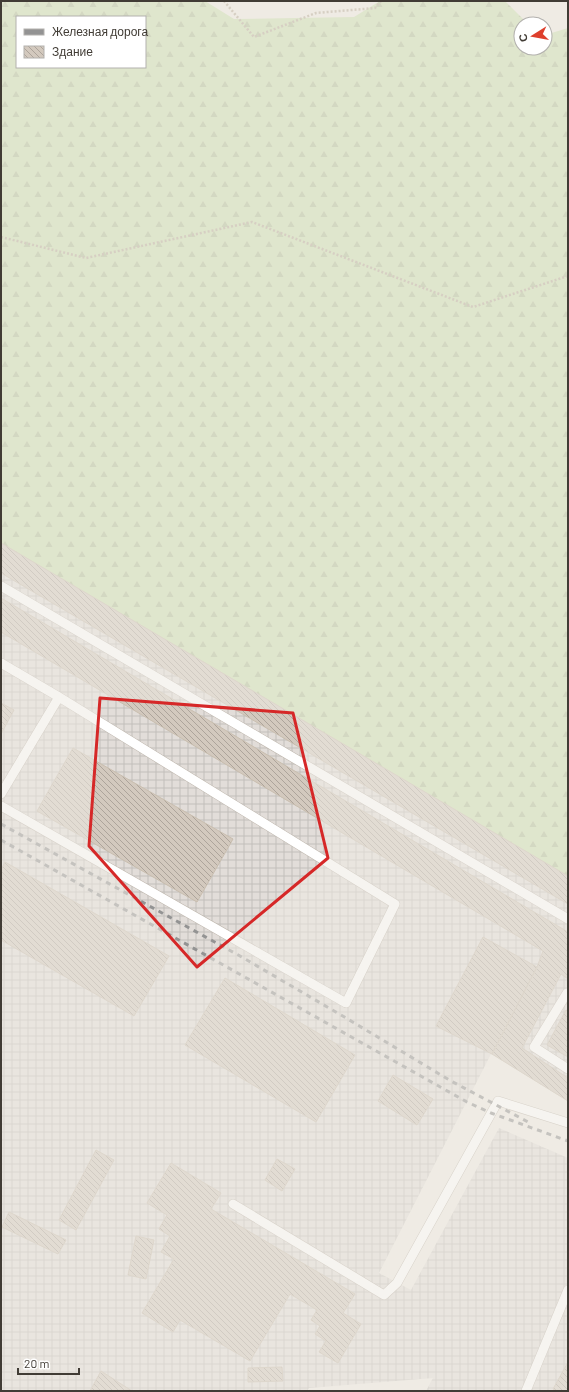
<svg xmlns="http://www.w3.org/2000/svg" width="569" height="1392" font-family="Barlow,sans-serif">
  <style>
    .industrial { fill: url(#industrial-grid) }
    .forest { fill: url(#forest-firs); fill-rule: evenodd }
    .building { fill: url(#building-back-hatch); stroke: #c9beaf }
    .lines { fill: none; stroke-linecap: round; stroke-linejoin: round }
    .lane-casing { stroke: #bdb5ab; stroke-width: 10 }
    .path { stroke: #b9ad9b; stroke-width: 2.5; stroke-dasharray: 2 2; stroke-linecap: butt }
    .lane { stroke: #fff; stroke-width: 9 }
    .rail { stroke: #939393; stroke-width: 3; stroke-dasharray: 5 5; stroke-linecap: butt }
    .marked { fill: none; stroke: #d62828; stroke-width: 3; stroke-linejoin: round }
  </style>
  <defs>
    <pattern id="industrial-grid" width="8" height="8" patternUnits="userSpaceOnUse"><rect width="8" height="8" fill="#e2ddd9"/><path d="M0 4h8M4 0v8" fill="none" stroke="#c3bfbb"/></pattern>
    <pattern id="forest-firs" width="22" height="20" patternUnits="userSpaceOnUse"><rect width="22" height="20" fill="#cddfb1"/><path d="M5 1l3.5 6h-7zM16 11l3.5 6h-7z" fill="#b1c099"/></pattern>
    <pattern id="building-back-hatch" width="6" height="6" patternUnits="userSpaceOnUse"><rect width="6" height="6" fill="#d3c9be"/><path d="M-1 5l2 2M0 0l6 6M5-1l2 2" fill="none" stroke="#ada49b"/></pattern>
  </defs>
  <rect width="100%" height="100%" fill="#efebe4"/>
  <!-- industrial -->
  <path class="industrial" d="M1,543l567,333v225l-77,-47 -112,219 32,17 88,-162 69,30v233h-142l7,-13 -124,10 -2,3h-306z"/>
  <!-- forest -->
  <path class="forest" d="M1,1h204l29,18 120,-2 26,-16h125l23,23h-7v24h24v-13l23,-7v860l-567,-328zM17,17h128v50h-128z"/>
  <!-- building -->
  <path class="building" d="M1,543l567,333v28l-567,-331z
    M1,598l567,334v47l-7,-5 -39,74 46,30v23l-76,-47 45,-87 6,-16 -542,-319z
    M1,703l13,7 -13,24z
    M73,748l160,91 -36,63 -160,-91z
    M5,862l164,94 -35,60 -133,-76v-70z
    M483,937l54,30 -45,87 -56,-28z
    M225,978l130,77 -39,67 -131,-77z
    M566,1010l2,1v46l-21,-12z
    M393,1075l40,24 -16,26 -39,-24z
    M96,1150l18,10 -38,70 -17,-10z
    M277,1159l18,10 -13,22 -17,-11z
    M171,1163l50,30 -10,16 144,85 -12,19 18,11 -23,39 -19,-11 7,-11 -11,-7 5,-8 -9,-6 6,-10 -27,-16 -40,67 -70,-41 -7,12 -31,-19 32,-54 -13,-7 9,-16 -11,-7 8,-14 -20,-12z
    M9,1212l57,28 -8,14 -56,-27z
    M136,1236l18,4 -8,39 -18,-4z
    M568,1362v29h-11l-4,-2z
    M282,1367l1,14 -35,1v-14z
    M101,1371l31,20h-42z"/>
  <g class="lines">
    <defs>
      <path id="lane" d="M1,586l567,333
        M1,663l58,34 336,207 -49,99 -345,-197
        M1,794l58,-97
        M568,994l-1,-1 -33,54 34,22
        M233,1204l151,91 13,-12 101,-182 70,22
        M526,1391l42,-101"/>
    </defs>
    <!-- lane casing -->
    <use href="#lane" class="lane-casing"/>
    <!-- path -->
    <path class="path" d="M224,1l30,36 62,-24 59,-5 6,-7
      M1,237l85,21 166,-36 221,85 95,-31"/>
    <!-- lane -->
    <use href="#lane" class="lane"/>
    <!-- rail -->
    <path class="rail" d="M1,824l239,132 101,59 110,66 79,42
      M1,840l466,262 24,11 77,28"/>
  </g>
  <!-- marked area -->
  <path d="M0 0H569V1392H0ZM100,698l193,15 35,145 -131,109 -108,-121z" fill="#efebe4" fill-opacity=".55" fill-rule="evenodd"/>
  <path class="marked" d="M100,698l193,15 35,145 -131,109 -108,-121z"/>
  <!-- border -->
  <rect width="569" height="1392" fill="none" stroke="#413c35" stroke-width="4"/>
  <!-- legend -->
  <rect x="16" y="16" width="130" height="52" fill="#ffffff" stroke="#b3b1ae"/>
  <rect x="24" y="29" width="20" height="6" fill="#939393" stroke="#b3b1ae"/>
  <text x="52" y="36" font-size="12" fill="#413c35">Железная дорога</text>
  <rect x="24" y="46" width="20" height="12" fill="url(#building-back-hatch)" stroke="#b3b1ae"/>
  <text x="52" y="56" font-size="12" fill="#413c35">Здание</text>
  <!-- north arrow -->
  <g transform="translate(533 36) rotate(259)"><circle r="19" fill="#ffffff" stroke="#b3b1ae"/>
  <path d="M0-3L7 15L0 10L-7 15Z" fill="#de3f2c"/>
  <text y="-6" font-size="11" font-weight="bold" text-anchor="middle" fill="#413c35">С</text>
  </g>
  <!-- scale -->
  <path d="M18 1368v6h61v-6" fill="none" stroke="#413c35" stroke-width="2"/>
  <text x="24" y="1368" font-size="12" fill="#413c35" stroke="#ffffff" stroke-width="3" paint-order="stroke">20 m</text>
</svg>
